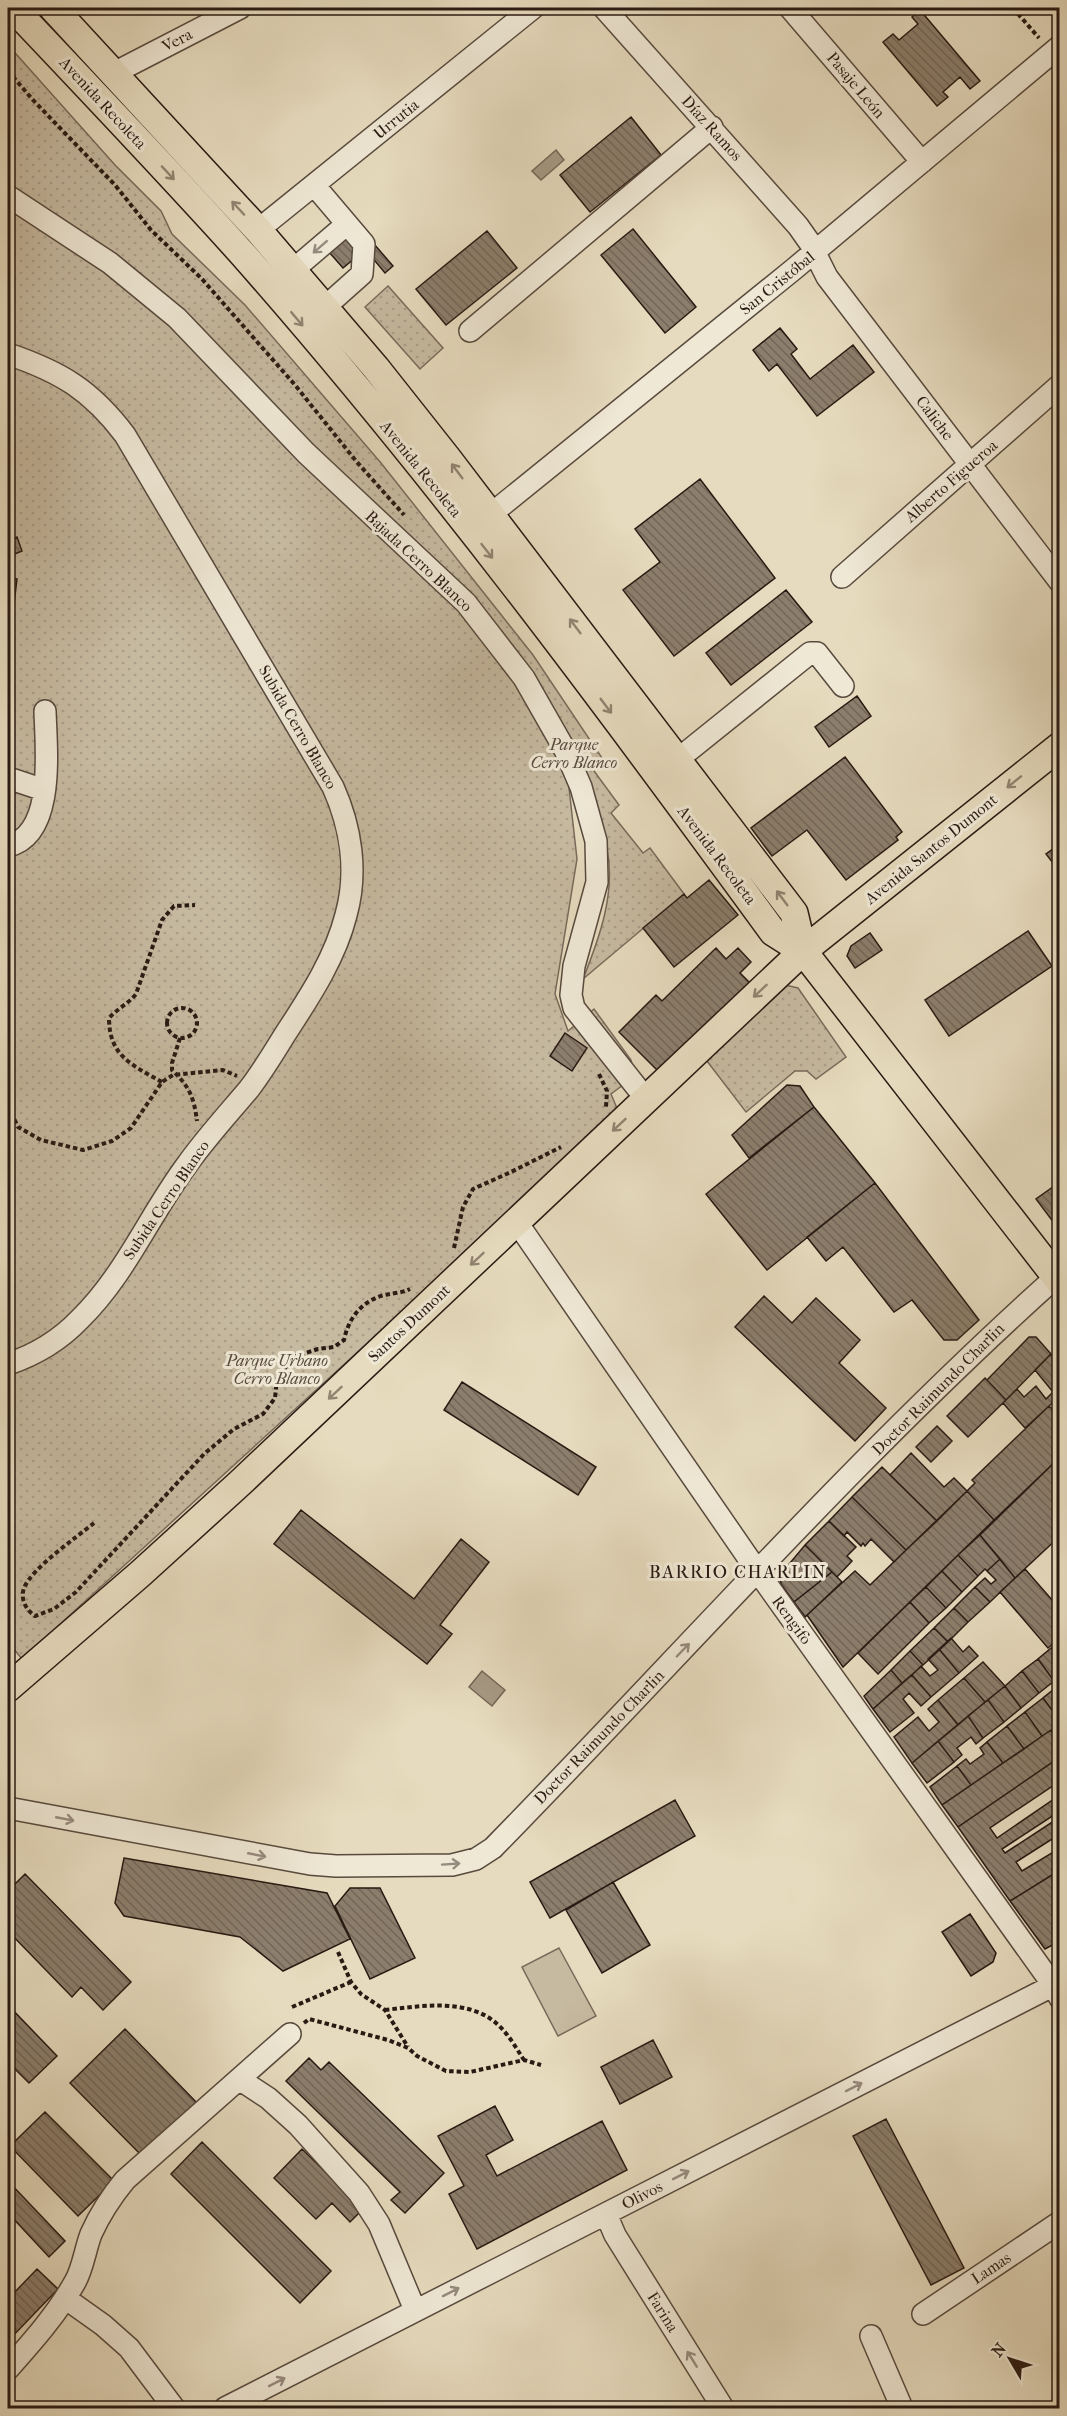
<svg xmlns="http://www.w3.org/2000/svg" width="1067" height="2416" font-family="'IM FELL French Canon',serif">
  <style>
    .grass { fill: url(#grass-dots); stroke: #786a5a; stroke-width: 1.5 }
    .garden { fill: #c6baa1; stroke: #786a5a; stroke-width: 1.5 }
    .water { fill: #a69984; stroke: #746657; stroke-width: 1.5 }
    .building { fill: url(#building-back-hatch); stroke: #291a13; stroke-width: 1.5 }
    .lines { fill: none; stroke-linecap: round; stroke-linejoin: round }
    .minor-casing { stroke: #584a3e; stroke-width: 24 }
    .major-casing { stroke: #291a13; stroke-width: 30 }
    .path { stroke: #291a13; stroke-width: 4; stroke-dasharray: 4.5 3; stroke-linecap: butt }
    .minor { stroke: #efe8d5; stroke-width: 21 }
    .major { stroke: #e6dbbe; stroke-width: 27 }
    .oneway { stroke: #918471 }
    .oneway2 { stroke: #968b7e }
    .labels { text-anchor: middle; dominant-baseline: central; stroke-width: 6; stroke-linejoin: round; paint-order: stroke }
    .street-label { font-size: 16px; fill: #291a13; stroke: #efe8d5 }
    .park-label { font-size: 16px; font-style: italic; fill: #584a3e; stroke: #efe8d5 }
    .neighbourhood-label { font-size: 18px; letter-spacing: 1.5px; fill: #291a13; stroke: #efe8d5 }
  </style>
  <defs>
    <pattern id="grass-dots" width="8" height="8" patternUnits="userSpaceOnUse" patternTransform="scale(1.5)"><rect width="8" height="8" fill="#c6baa1"/><path d="M2 2h.1M6 6h.1" fill="none" stroke="#aa9f8a" stroke-width="1.8" stroke-linecap="round"/></pattern>
    <pattern id="building-back-hatch" width="6" height="6" patternUnits="userSpaceOnUse" patternTransform="scale(1.5)"><rect width="6" height="6" fill="#8b7e6c"/><path d="M-1 5l2 2M0 0l6 6M5-1l2 2" fill="none" stroke="#726658"/></pattern>
  </defs>
  <rect width="100%" height="100%" fill="#e6dbbe"/>
  <filter id="stains"><feTurbulence type="fractalNoise" baseFrequency=".00333" numOctaves="4"/><feColorMatrix values="0 0 0 0 .2 0 0 0 0 .09 0 0 0 0 .02 0 0 0 .5 -.17"/></filter>
  <radialGradient id="worn" r=".72"><stop offset=".6" stop-color="#630" stop-opacity="0"/><stop offset="1" stop-color="#630" stop-opacity=".3"/></radialGradient>
  <!-- grass -->
  <path class="grass" d="M8,45l107,120 46,46 11,23 73,71 136,158 152,192 73,109 -12,7 25,34 -8,8 32,40 7,-5 34,46 -101,85c16,-40 33,-86 24,-130 -4,-24 -14,-48 -22,-71l-16,10 8,71 -22,135 13,37 26,-22 37,51 4,16 -24,18 8,19 -597,546 -14,-17z
    M388,286l55,62 -23,21 -55,-62z
    M785,985l13,3 48,69 -30,22 -9,-8h-12l-49,41 -39,-51z"/>
  <!-- garden -->
  <path class="garden" d="M559,1948l37,68 -38,20 -36,-69z"/>
  <!-- water -->
  <path class="water" d="M556,150l8,10 -23,20 -9,-9z
    M482,1671l23,19 -13,16 -23,-19z"/>
  <!-- building -->
  <path class="building" d="M920,10l60,71 -10,8 -10,-12 -17,15 5,5 -11,9 -54,-64 10,-8 6,6 19,-16 -6,-7z
    M631,117l30,38 -71,57 -30,-37z
    M633,229l63,78 -31,26 -64,-78z
    M487,231l30,37 -71,57 -30,-36z
    M347,237l14,16 -18,15 -14,-16z
    M374,244l19,22 -8,7 -19,-23z
    M780,328l17,21 -6,5 19,25 43,-34 21,27 -57,44 -40,-52 -8,7 -16,-21z
    M700,479l75,99 -101,78 -51,-66 37,-28 -25,-33z
    M17,537l5,14 -10,4 -4,-14z
    M8,578l9,1 -5,41h-4z
    M786,590l26,32 -81,63 -25,-32z
    M857,696l14,20 -42,31 -14,-20z
    M845,757l57,75 -6,5 2,3 -52,40 -39,-50 -35,26 -21,-28z
    M1060,844v28l-14,-18z
    M709,880l29,35 -64,52 -31,-39 41,-34 3,4z
    M1028,931l24,35 -103,70 -24,-36z
    M870,933l12,17 -27,18 -8,-12 4,-10z
    M716,948l10,11 12,-11 13,14 -11,11 10,10 -90,90 -41,-41 37,-37 6,6z
    M565,1033l22,15 -15,23 -22,-15z
    M787,1085l13,1 14,21 -65,51 -17,-23z
    M814,1107l61,76 -108,87 -61,-76z
    M875,1183l104,137 -22,20h-13l-32,-40 -18,12 -51,-65 -17,14 -19,-24z
    M1057,1184l3,4v43l-24,-32z
    M764,1296l28,27 24,-25 44,42 -21,23 47,45 -31,33 -120,-114z
    M1029,1337h7l15,17 -45,46 -19,-20z
    M1051,1354l9,12v30l-35,32 -22,-25 14,-14 7,8 12,-11 10,13 7,-7 -18,-22z
    M985,1378l21,22 -38,37 -21,-21z
    M462,1382l134,85 -18,28 -134,-85z
    M1049,1406l11,11v40l-66,63 -27,-29 8,-8 -3,-3z
    M937,1426l15,15 -21,21 -15,-15z
    M911,1453l33,34 10,-9 13,13 -30,30 -47,-46z
    M1060,1457v79l-45,42 -35,-43z
    M882,1467l55,54 -31,29 -54,-53z
    M967,1491l27,29 -151,147 -36,-52 48,-44 15,14z
    M852,1497l54,53 -12,12 -23,-23 -6,7 -2,-3 -2,3 -14,-14 -3,4 -15,-15z
    M301,1510l113,89 47,-60 28,23 -49,63 12,9 -25,30 -153,-120z
    M829,1521l27,26 -9,9 5,5 -15,16 -32,-32z
    M980,1535l20,24 -13,12 -2,-2 -7,7 -20,-21z
    M805,1545l27,27 -38,30 -13,-18 -1,-9z
    M958,1555l20,21 -16,16 -20,-21z
    M1000,1559l15,19 -25,24 -15,-15 10,-9 6,6 5,-4 -9,-9z
    M1025,1569l35,40v29l-12,10 -48,-56z
    M942,1571l20,21 -16,16 -20,-21z
    M832,1572l10,10 -37,35 -11,-15z
    M926,1587l20,21 -17,15 -19,-21z
    M975,1587l15,15 -22,20 -14,-14z
    M910,1602l19,21 -51,51 -20,-21z
    M954,1608l14,14 -20,20 -14,-14z
    M934,1628l14,14 -25,23 -13,-14z
    M951,1638l12,14 6,-6 9,10 -19,17 -20,-24z
    M1056,1644l4,4v29l-6,4 -16,-22z
    M939,1649l20,24 -28,24 -19,-22 9,-9 9,10 8,-6 -10,-11z
    M910,1651l13,14 -21,18 -11,-13z
    M1038,1659l16,22 -15,12 -17,-22z
    M983,1662l22,24 -20,16 -21,-24z
    M891,1670l11,13 -29,26 -9,-13z
    M1022,1671l17,22 -18,15 -16,-22z
    M912,1675l19,22 -10,9 -12,-13 -6,6 11,14 -24,19 -17,-23z
    M964,1678l21,24 -27,23 -20,-25z
    M1005,1686l16,22 -17,14 -16,-22z
    M1058,1686l2,1v34l-17,-23z
    M1043,1698l17,23v3l-18,12 -17,-24z
    M938,1700l20,25 -46,38 -18,-26 24,-20 11,14 10,-9 -11,-13z
    M988,1700l16,22 -21,16 -15,-22z
    M1025,1712l17,24 -18,13 -17,-23z
    M968,1716l15,22 -7,6 -5,-7 -14,11 5,7 -8,7 -16,-21z
    M1007,1726l17,23 -21,14 -16,-21z
    M1051,1730l9,14v13l-102,70 -16,-22z
    M938,1741l16,21 -27,21 -15,-20z
    M987,1742l16,21 -32,22 -14,-19 9,-7 4,5 14,-10 -4,-6z
    M1060,1757v24l-70,47 7,10 63,-43v16l-58,38 3,4 55,-36v17l-44,28 6,9 38,-23v22l-50,31 -52,-74z
    M957,1766l14,19 -29,20 -12,-18z
    M675,1800l20,36 -145,82 -20,-36z
    M124,1858l203,35 23,46 -67,32 -43,-34 -116,-21 -9,-13z
    M1055,1873l5,9v42l-8,4 8,13 -15,8 -35,-48z
    M25,1874l106,108 -28,28 -22,-23 -9,10 -64,-66v-40z
    M613,1882l37,63 -48,28 -36,-63z
    M350,1888h30l35,70 -45,21 -35,-73z
    M970,1914l26,39 -3,9 -22,14 -29,-44z
    M8,2005l49,51 -28,27 -21,-21z
    M125,2029l72,74 -55,53 -72,-73z
    M653,2040l19,37 -52,27 -19,-37z
    M309,2058l12,12 8,-8 115,111 -39,40 -14,-13 9,-8 -114,-111z
    M495,2106l18,34 -27,15 11,21 105,-55 25,49 -150,79 -28,-55 15,-8 -26,-50z
    M45,2112l69,69 -36,35 -68,-70z
    M886,2119l78,149 -33,17 -78,-149z
    M202,2142l129,129 -31,32 -129,-129z
    M302,2149l61,60 -13,13 -18,-19 -16,16 -42,-41z
    M8,2181l57,60 -16,16 -41,-44z
    M37,2269l21,20 -50,52v-50l4,4z"/>
  <g class="lines">
    <defs>
      <path id="minor" d="M604,8l194,218 12,17 17,34 233,305
        M790,8l132,154
        M114,73l126,-65
        M314,185l50,59 -2,30 -37,33
        M8,196l102,67 67,55 129,135 160,150 58,75 41,72 16,37 15,54 1,41 -23,84 -3,29 3,13 72,91
        M258,230l275,-222
        M293,270l54,-46
        M470,331l242,-204
        M8,354c53,18 83,36 117,81l208,352c18,40 25,85 13,128 -11,44 -38,84 -62,121 -11,18 -22,36 -35,53 -21,25 -44,50 -63,77 -37,50 -61,109 -106,153 -20,21 -45,36 -72,45
        M490,515l304,-246 266,-223
        M842,577l218,-192
        M677,760l133,-107h7l26,33
        M8,778l36,12
        M8,846c48,-11 38,-98 37,-135
        M516,1221l242,351 295,413 7,13
        M8,1808l302,56 26,2 116,-1 24,-6 17,-11c187,-191 364,-393 563,-571
        M239,2079l29,19 30,27 61,68 20,31 36,86
        M606,2214l9,21 108,173
        M65,2298l38,27 26,23 45,60
        M923,2314l137,-92
        M871,2336l31,72
        M8,2369c24,-27 49,-55 67,-87 8,-14 10,-32 16,-48 9,-20 20,-37 34,-54l165,-146
        M225,2408l835,-426"/>
      <path id="major" d="M13,8c76,80 152,160 226,242 191,216 364,449 534,682l30,19 257,331
        M53,8l205,222 118,138 72,91 346,454 9,38
        M8,1688l132,-114 100,-91 563,-532 257,-205"/>
    </defs>
    <!-- minor casing -->
    <use href="#minor" class="minor-casing"/>
    <!-- major casing -->
    <use href="#major" class="major-casing"/>
    <!-- path -->
    <path class="path" d="M1013,8l26,30
      M8,71l25,29 82,85 36,45 51,49 93,106 61,76 48,54
      M167 1023a15 15 0 1 1 30 0a15 15 0 1 1-30 0Z
      M180,1038l-8,25v7c17,16 22,27 25,51
      M599,1074l8,17 -1,16
      M162,1082c-30,-17 -53,-26 -53,-64 8,-9 19,-14 27,-24l26,-74 12,-14 21,-1
      M8,1106l10,21 23,13 42,10 29,-9 19,-13 31,-46 11,-7 50,-5 14,6
      M454,1248l9,-41 10,-18 38,-17 50,-25
      M94,1523c-17,14 -62,45 -70,65 -4,11 2,22 11,28l19,-7 22,-17 128,-138 30,-25 29,-15 12,-16 2,-19 16,-22 25,-8 16,-2 10,-7c4,-19 14,-35 34,-43 10,-4 22,-3 32,-8
      M338,1952l13,30 10,12 24,16 23,37
      M292,2007l59,-25
      M385,2010c35,-4 82,-12 111,13 12,10 20,25 28,37
      M304,2023l5,-4 79,21 20,8 9,8 29,15 24,1 54,-12 17,5"/>
    <!-- minor -->
    <use href="#minor" class="minor"/>
    <!-- major -->
    <use href="#major" class="major"/>
  </g>
  <!-- one-way arrows -->
  <defs><path id="oneway-shaft" d="M-6 0H5M1.5-3L5.5 0L1.5 3" fill="none" stroke-width="1.6" stroke-linecap="round" stroke-linejoin="round" transform="scale(1.5)"/></defs>
  <g class="oneway">
    <use href="#oneway-shaft" transform="translate(168 173) rotate(47)"/>
    <use href="#oneway-shaft" transform="translate(238 208) rotate(-133)"/>
    <use href="#oneway-shaft" transform="translate(297 319) rotate(50)"/>
    <use href="#oneway-shaft" transform="translate(457 471) rotate(-127)"/>
    <use href="#oneway-shaft" transform="translate(487 551) rotate(52)"/>
    <use href="#oneway-shaft" transform="translate(575 626) rotate(-127)"/>
    <use href="#oneway-shaft" transform="translate(606 706) rotate(53)"/>
    <use href="#oneway-shaft" transform="translate(1014 782) rotate(141)"/>
    <use href="#oneway-shaft" transform="translate(782 898) rotate(-127)"/>
    <use href="#oneway-shaft" transform="translate(760 991) rotate(137)"/>
    <use href="#oneway-shaft" transform="translate(619 1125) rotate(137)"/>
    <use href="#oneway-shaft" transform="translate(477 1259) rotate(137)"/>
    <use href="#oneway-shaft" transform="translate(335 1393) rotate(137)"/>
  </g>
  <g class="oneway2">
    <use href="#oneway-shaft" transform="translate(320 247) rotate(139)"/>
    <use href="#oneway-shaft" transform="translate(683 1650) rotate(-46)"/>
    <use href="#oneway-shaft" transform="translate(65 1819) rotate(11)"/>
    <use href="#oneway-shaft" transform="translate(257 1855) rotate(11)"/>
    <use href="#oneway-shaft" transform="translate(451 1864) rotate(-4)"/>
    <use href="#oneway-shaft" transform="translate(854 2087) rotate(-27)"/>
    <use href="#oneway-shaft" transform="translate(681 2175) rotate(-27)"/>
    <use href="#oneway-shaft" transform="translate(451 2292) rotate(-27)"/>
    <use href="#oneway-shaft" transform="translate(692 2359) rotate(-122)"/>
    <use href="#oneway-shaft" transform="translate(277 2382) rotate(-27)"/>
  </g>
  <g class="labels">
    <!-- street labels -->
    <g class="street-label">
      <text transform="translate(177 40) rotate(-27)">Vera</text>
      <text transform="translate(856 85) rotate(50)">Pasaje León</text>
      <text transform="translate(103 103) rotate(47)">Avenida Recoleta</text>
      <text transform="translate(396 119) rotate(-39)">Urrutia</text>
      <text transform="translate(712 128) rotate(48)">Díaz Ramos</text>
      <text transform="translate(777 283) rotate(-39)">San Cristóbal</text>
      <text transform="translate(935 418) rotate(53)">Caliche</text>
      <text transform="translate(421 469) rotate(51)">Avenida Recoleta</text>
      <text transform="translate(951 481) rotate(-41)">Alberto Figueroa</text>
      <text transform="translate(419 561) rotate(43)">Bajada Cerro Blanco</text>
      <text transform="translate(298 727) rotate(60)">Subida Cerro Blanco</text>
      <text transform="translate(931 849) rotate(-39)">Avenida Santos Dumont</text>
      <text transform="translate(717 855) rotate(53)">Avenida Recoleta</text>
      <text transform="translate(166 1200) rotate(-56)">Subida Cerro Blanco</text>
      <text transform="translate(409 1323) rotate(-43)">Santos Dumont</text>
      <text transform="translate(938 1389) rotate(-45)">Doctor Raimundo Charlin</text>
      <text transform="translate(792 1620) rotate(54)">Rengifo</text>
      <text transform="translate(599 1737) rotate(-46)">Doctor Raimundo Charlin</text>
      <text transform="translate(642 2195) rotate(-27)">Olivos</text>
      <text transform="translate(991 2268) rotate(-34)">Lamas</text>
      <text transform="translate(663 2312) rotate(58)">Farina</text>
    </g>
    <!-- park labels -->
    <g class="park-label">
      <text x="574" y="744">Parque<tspan x="574" dy="18">Cerro Blanco</tspan></text>
      <text x="277" y="1360">Parque Urbano<tspan x="277" dy="18">Cerro Blanco</tspan></text>
    </g>
    <!-- neighbourhood labels -->
    <g class="neighbourhood-label">
      <text x="738" y="1572">BARRIO CHARLIN</text>
    </g>
  </g>
  <!-- margin -->
  <rect width="1067" height="2416" fill="none" stroke="#e6dbbe" stroke-width="30"/>
  <rect x="9" y="9" width="1049" height="2398" fill="none" stroke="#291a13" stroke-width="3"/>
  <rect x="15" y="15" width="1037" height="2386" fill="none" stroke="#291a13" stroke-width="1.5"/>
  <!-- north arrow -->
  <g transform="translate(1010 2359) rotate(309)" stroke="#efe8d5" stroke-width="4.5" paint-order="stroke">
  <path d="M0-4.5L10 22L0 15L-10 22Z" fill="#291a13"/>
  <text y="-9" font-size="16" font-weight="bold" text-anchor="middle" fill="#291a13">N</text>
  </g>
  <rect width="100%" height="100%" filter="url(#stains)"/>
  <rect width="100%" height="100%" fill="url(#worn)"/>
</svg>
